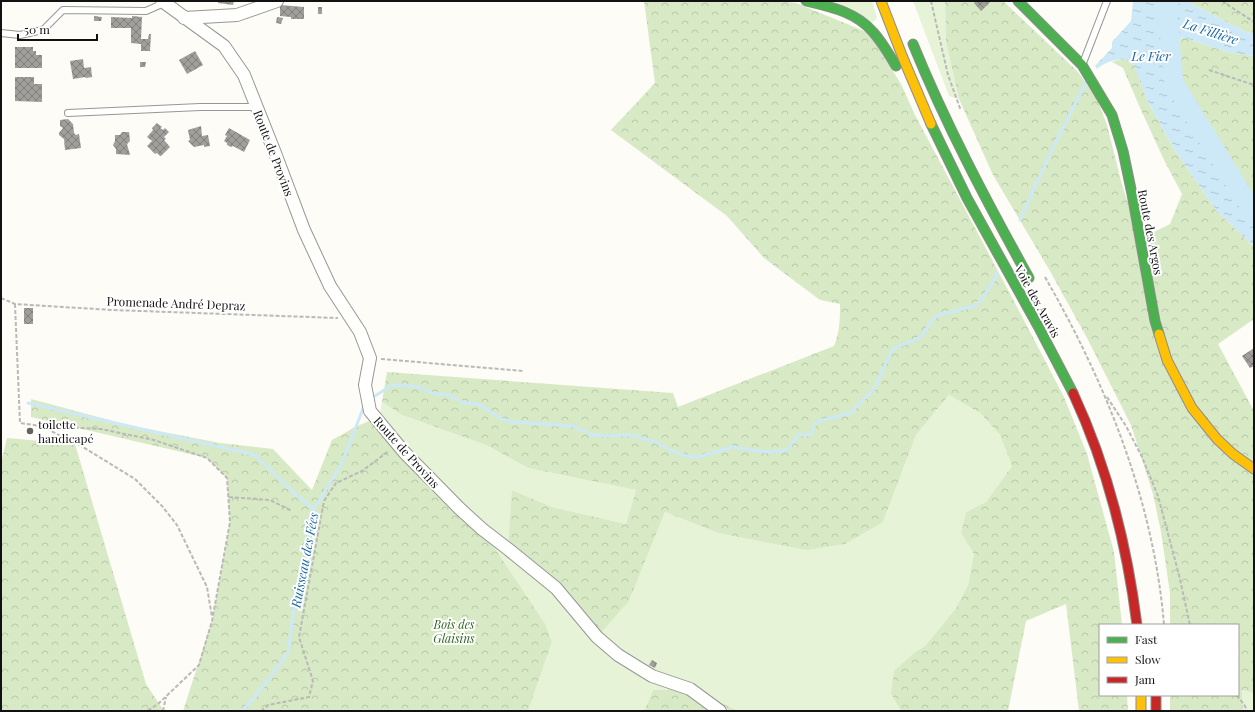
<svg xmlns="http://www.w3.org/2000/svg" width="1255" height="712" font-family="'Playfair Display',serif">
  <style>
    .grass { fill: #e7f3d7 }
    .forest { fill: url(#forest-crowns) }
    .water { fill: url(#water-ripples) }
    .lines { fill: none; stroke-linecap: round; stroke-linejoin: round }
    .stream { stroke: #cde8f7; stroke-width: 3 }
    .river { stroke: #cde8f7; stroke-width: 19 }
    .building { fill: url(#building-cross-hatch) }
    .lane-casing { stroke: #979795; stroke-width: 8 }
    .street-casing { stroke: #979795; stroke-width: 14 }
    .fast-casing { stroke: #8e8d8b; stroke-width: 11 }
    .slow-casing { stroke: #8e8d8b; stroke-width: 11 }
    .jam-casing { stroke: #8e8d8b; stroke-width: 11 }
    .path { stroke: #b9b9b8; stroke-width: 2; stroke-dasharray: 4 2; stroke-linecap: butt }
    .lane { stroke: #fffffe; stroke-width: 6 }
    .street { stroke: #fffffe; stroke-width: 12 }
    .fast { stroke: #4caf50; stroke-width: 9 }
    .slow { stroke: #ffc107; stroke-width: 9 }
    .jam { stroke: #c62828; stroke-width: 9 }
    .poi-dot { fill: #646362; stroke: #fff; stroke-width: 1.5 }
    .labels { text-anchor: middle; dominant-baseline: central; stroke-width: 4; stroke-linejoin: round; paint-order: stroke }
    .street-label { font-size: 12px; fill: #111; stroke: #fff }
    .poi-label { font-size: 12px; fill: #111; stroke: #fff; text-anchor: start }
    .park-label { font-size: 12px; font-style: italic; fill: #2f6b1f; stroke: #fff }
    .water-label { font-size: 13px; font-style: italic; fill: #1768a6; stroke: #fff }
  </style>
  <defs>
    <pattern id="forest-crowns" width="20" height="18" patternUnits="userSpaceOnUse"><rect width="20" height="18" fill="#d8eac5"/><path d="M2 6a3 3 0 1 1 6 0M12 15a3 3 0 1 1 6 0" fill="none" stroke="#b8c8a8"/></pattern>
    <pattern id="water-ripples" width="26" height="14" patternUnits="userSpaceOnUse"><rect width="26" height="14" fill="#cde8f7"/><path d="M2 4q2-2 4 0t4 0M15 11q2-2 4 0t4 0" fill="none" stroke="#afc6d3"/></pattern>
    <pattern id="building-cross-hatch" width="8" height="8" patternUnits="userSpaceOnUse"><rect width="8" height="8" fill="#a19f9c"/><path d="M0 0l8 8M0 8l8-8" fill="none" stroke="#82807e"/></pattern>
  </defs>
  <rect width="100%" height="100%" fill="#fdfcf7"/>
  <!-- grass -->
  <path class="grass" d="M820,1h52l5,17 -4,4z
    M913,1h32l1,41 13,57 -10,-3z
    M949,395l31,18 20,22 12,31 -26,36 -20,10 -5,21 13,21 -6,31 -12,23 -31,38 -10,6 -24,42 10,17h-162l-49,-22 -37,1 -9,21h-116l24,-69 -6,-17 -64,-96 -103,-112 3,-15 20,13 84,30 42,23 108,22 -10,34 -74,-17 -40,-17 117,111 36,-89 53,21 165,-11 33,-87z
    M1242,690l12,3v18h-11z"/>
  <!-- forest -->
  <path class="forest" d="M644,1h134l18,2 73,30 32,51 14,31 100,188 49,94 23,57 27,98 8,73h-22v70h27l1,16h-49l-13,-107 -40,17 -18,90h-107l-10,-17 3,-23 21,-19 10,-6 31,-38 12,-23 6,-31 -13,-21 5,-21 20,-10 26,-36 -12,-31 -20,-22 -31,-18 -33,40 -33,87 -38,22 -38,6 -89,-17 -53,-21 -36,89 -32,36 -89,-88 4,-59 40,17 74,17 10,-34 -108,-22 -42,-23 -84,-30 -20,-13 5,-30 286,21 5,14 156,-61c6,-14 6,-28 6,-42l-20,-4 -56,-42 -37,-42 -116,-86 44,-47z
    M945,1h58l75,71 19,27 10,26 15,60 18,54 30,-15 12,-30 -18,-34 -23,-50 -18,-42 -11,-6c9,-3 17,-4 23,5l13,35 26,47 42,61 38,37v72l-36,25 36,67v109l-1,2 1,1v170l-12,-3 1,21h-73v-16h68v-70h-68v-32l-9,-61 -8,-38 -22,-69 -44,-87 -37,-67 -57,-96 -34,-76 -13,-57z
    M1192,1h62v32l-8,-1 -54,-28z
    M1182,37l46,15 26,4v159l-22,-28 -43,-67 -17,-37 -1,-24z
    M31,399l97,26 92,18 53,6 39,41 20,-50 25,-14 22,-9 103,112 64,96 6,17 -24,69h-345l29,-90 18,-99 -3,-44 -20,-20 -176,-41z
    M7,438l68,6 71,240 18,27h-163v-248z
    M690,689l49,22h-95l9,-21z"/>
  <!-- water -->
  <path class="water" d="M1133,1h59v3l54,28 8,1v23l-26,-4 -46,-15 -11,22 1,24 17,37 43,67 22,28v32l-38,-37 -42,-61 -26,-47 -15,-38c-9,-9 -27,-3 -36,5l-2,-3 17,-18v-6l19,-21z"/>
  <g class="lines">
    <!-- stream -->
    <path class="stream" d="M1020,220l28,-62 38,-76
      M375,396l14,-9 6,-2h9l13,2 8,2 7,4 16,2 14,7 18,3 22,14 11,3 60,4 18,8 10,2 29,-1 23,6 24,12 14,4h7l34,-10 33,5 15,-1 8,-2 10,-14h12l5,-11 4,-3 28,-7 5,-3 23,-23 16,-37c8,-7 20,-8 29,-14 7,-6 10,-17 18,-22l36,-9c8,-5 20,-24 23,-33
      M28,403l227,52 40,39 19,15
      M242,711l16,-18 30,-40 7,-53 19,-91 28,-46 22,-57"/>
    <!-- river -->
    <path class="river" d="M1169,1l-1,16 6,66 80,130"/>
  </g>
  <!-- building -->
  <path class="building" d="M219,1h15l-1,4 -15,-2z
    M976,1h15l-10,10 -7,-8z
    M280,5l24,2v12h-13v-2l-11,-1z
    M318,7h4v7h-4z
    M94,16l8,1 -1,4h-7z
    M132,16l10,1 -1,22h7l1,-5h2l-1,17h-9v-7l-10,-1v-15h-20v-11l21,1z
    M277,17l6,1 -2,6 -5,-1z
    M15,47h18v4h3v4h6v13h-27z
    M195,51l8,14 -16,9 -8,-14z
    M83,59l1,9 7,-1 1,10 -6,1 -1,-1 -12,2 -3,-18z
    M140,62h6l-1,5h-5z
    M15,77h19v7h8v18l-27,-1z
    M68,119l5,5 1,9 2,2 3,-1 2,14 -16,2 -1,-11 -5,-4v-2l4,-5 -3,-2v-6z
    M157,123l5,4 -2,1 3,2 2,-2 4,4 -5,5 2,2 -2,1 6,7 -9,9h-1l-3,-3 -2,1 -8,-8 5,-5 -5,-4 6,-7 -1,-2z
    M201,126l1,10 6,-1 2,11 -6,1v-2l-10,2 -6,-6 2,-1 -2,-10z
    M229,128l21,12 -6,12 -11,-6 -2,1 -4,-2v-2l-3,-2 3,-5 -2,-1z
    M122,132h7l1,9 -3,3 3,11 -14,-1v-5l-3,-4 2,-4v-6h5z
    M24,308h9v16h-9z
    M1254,348v18l-4,2 -8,-12z
    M28,427l4,1v6h-4z
    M652,660l5,3 -2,5 -6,-3z"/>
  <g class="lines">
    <defs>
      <path id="lane" d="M1,33l19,2 23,-5 20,-20 83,1 18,-8
        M1083,63l24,-62
        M68,113l132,-6h56"/>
      <path id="street" d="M162,1l62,45 20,29 31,78 29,77 26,56 30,46 10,26 -5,27 5,26 34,41 55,56 23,21 26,20 48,39 41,49 21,18 34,21 38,13 30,22
        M184,18l53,-3 40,-14"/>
      <path id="fast" d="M806,1c25,6 50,11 67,31 9,10 16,22 23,34
        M1018,1l64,64 30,50 11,36 9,43 23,127 4,13
        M913,44c33,81 74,158 116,234
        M931,124l36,74 71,128 35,67"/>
      <path id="slow" d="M881,1l22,57 28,66
        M1159,334l8,26 25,48 25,31 16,15 21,15
        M1141,695v16"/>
      <path id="jam" d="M1073,393c34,73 54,152 64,232
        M1156,695v16"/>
    </defs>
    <!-- lane casing -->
    <use href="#lane" class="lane-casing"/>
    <!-- street casing -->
    <use href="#street" class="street-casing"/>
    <!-- fast casing -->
    <use href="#fast" class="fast-casing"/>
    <!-- slow casing -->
    <use href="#slow" class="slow-casing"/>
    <!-- jam casing -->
    <use href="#jam" class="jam-casing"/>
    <!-- path -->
    <path class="path" d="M931,1l17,74 13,36
      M1222,1l32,21
      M1209,70l45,15
      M1045,277c61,106 109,225 119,348
      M1,298l14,6 97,6 226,8
      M15,304l5,119 21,3 60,3 53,11 53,18 20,20 3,44 -18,99 -13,44 -41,39 -11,7
      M381,359l142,12
      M1107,397l19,29 16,31 16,39 21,79 11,50
      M41,426l42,21 52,32 27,27 15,19 30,62 5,30
      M229,497l41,3 22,11
      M1237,695l8,11 2,5
      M163,711l3,-14
      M261,711l7,-6 41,-8 4,-16 -14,-44 25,-136 12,-18 26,-12 27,-20"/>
    <!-- lane -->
    <use href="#lane" class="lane"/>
    <!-- street -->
    <use href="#street" class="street"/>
    <!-- fast -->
    <use href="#fast" class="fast"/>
    <!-- slow -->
    <use href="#slow" class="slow"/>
    <!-- jam -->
    <use href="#jam" class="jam"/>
  </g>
  <!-- markers -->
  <circle class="poi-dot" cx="30" cy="431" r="4"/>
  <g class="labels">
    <!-- street labels -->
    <g class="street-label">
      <text transform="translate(274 153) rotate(69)">Route de Provins</text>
      <text transform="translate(1151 232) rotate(79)">Route des Argos</text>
      <text transform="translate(1038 301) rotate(61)">Voie des Aravis</text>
      <text transform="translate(176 303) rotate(2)">Promenade André Depraz</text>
      <text transform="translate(407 452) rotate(48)">Route de Provins</text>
    </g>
    <!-- poi labels -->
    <g class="poi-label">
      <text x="38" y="424">toilette<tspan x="38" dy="14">handicapé</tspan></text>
    </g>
    <!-- park labels -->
    <g class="park-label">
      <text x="454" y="624">Bois des<tspan x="454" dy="14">Glaisins</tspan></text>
    </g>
    <!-- water labels -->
    <g class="water-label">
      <text transform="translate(1211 31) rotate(18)">La Fillière</text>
      <text x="1151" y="55">Le Fier</text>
      <text transform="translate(304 560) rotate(-79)">Ruisseau des Fées</text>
    </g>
  </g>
  <!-- border -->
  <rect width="1255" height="712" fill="none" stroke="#111111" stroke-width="4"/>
  <!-- legend -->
  <rect x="1099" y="624" width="140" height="72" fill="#ffffff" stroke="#a0a0a0"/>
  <rect x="1107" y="637" width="20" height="6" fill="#4caf50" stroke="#a0a0a0"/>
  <text x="1135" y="644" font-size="12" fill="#111111">Fast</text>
  <rect x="1107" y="657" width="20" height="6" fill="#ffc107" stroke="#a0a0a0"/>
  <text x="1135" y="664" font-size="12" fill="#111111">Slow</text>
  <rect x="1107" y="677" width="20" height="6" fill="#c62828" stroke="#a0a0a0"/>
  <text x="1135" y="684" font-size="12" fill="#111111">Jam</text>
  <!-- scale -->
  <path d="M18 34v6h79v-6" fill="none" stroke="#111111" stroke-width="2"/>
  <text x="24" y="34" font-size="12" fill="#111111" stroke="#ffffff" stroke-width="3" paint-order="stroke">50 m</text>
</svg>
